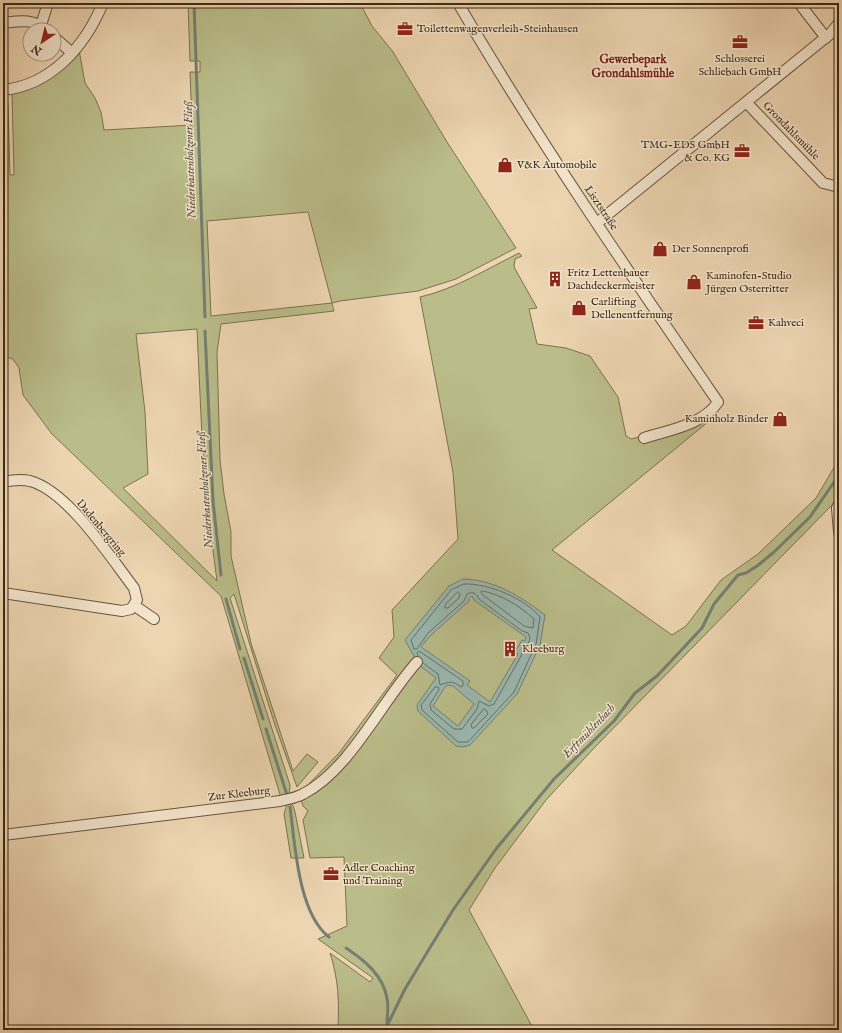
<svg xmlns="http://www.w3.org/2000/svg" width="842" height="1033" font-family="'IM FELL English',serif">
  <style>
    .green { fill: #babd8a; stroke: #7c734f; fill-rule: evenodd }
    .water { fill: #9ab8b1; stroke: #767f72; fill-rule: evenodd }
    .lines { fill: none; stroke-linecap: round; stroke-linejoin: round }
    .shore { stroke: #6c7062; stroke-width: 1 }
    .stream { stroke: #767f72; stroke-width: 3 }
    .minor-casing { stroke: #6a543b; stroke-width: 12 }
    .minor { stroke: #f3e4cc; stroke-width: 10 }
    .labels { text-anchor: middle; dominant-baseline: central; stroke-width: 3; stroke-linejoin: round; paint-order: stroke }
    .poi-label { font-size: 11px; fill: #3f2914; stroke: #f3e4cc; text-anchor: start }
    .street-label { font-size: 11px; fill: #3f2914; stroke: #f3e4cc }
    .neighbourhood-label { font-size: 12px; font-weight: bold; fill: #7a1f14; stroke: #f3e4cc }
    .water-label { font-size: 12px; font-style: italic; fill: #564d3b; stroke: #f3e4cc }
  </style>
  <rect width="100%" height="100%" fill="#edd5b1"/>
  <filter id="stains"><feTurbulence type="fractalNoise" baseFrequency=".005" numOctaves="4"/><feColorMatrix values="0 0 0 0 .2 0 0 0 0 .09 0 0 0 0 .02 0 0 0 .5 -.17"/></filter>
  <radialGradient id="worn" r=".72"><stop offset=".6" stop-color="#630" stop-opacity="0"/><stop offset="1" stop-color="#630" stop-opacity=".3"/></radialGradient>
  <!-- green -->
  <path class="green" d="M188,3h172l12,23 21,26 54,90 69,106 -60,31 -38,12 -78,10 -8,2 2,8 -113,13 -4,28 3,108 4,34 7,38v24l20,87 42,128 14,-17 11,8 -21,25 -23,-65 -40,-128 -4,4 60,187 -1,10 -8,3 -60,-202 -169,-162 -29,-39 -4,-27 -6,-9 -10,-3v-261l3,2 2,7 2,71h4l-2,-81 67,-44 6,33 10,15 6,14 3,18 88,-5 -2,-53h10v-11h-10zM308,212l24,91 -121,13 -4,-95zM197,329l5,109 9,97 6,46 -94,-93 25,-14 -3,-62 -9,-78z
    M519,253l3,3 -7,3 -1,8 23,41 -8,1 8,35 29,4 24,8 28,41 8,39 5,3 83,-22 -162,133 120,85 14,-9 35,-46 37,-26 58,-56 23,-39v36l-7,10 -237,242 -49,53 -51,68 -26,42 65,120h-196c1,-28 1,-49 -8,-77l40,29 3,-4 -55,-39 29,-13 -3,-69 -34,1 -7,-38 5,-9 -5,-5 -2,-6 34,-34 -32,24 36,-37 58,-78 -18,-17 15,-21 -2,-27 66,-71 -5,-67 -33,-175c35,-8 67,-28 99,-44z
    M290,803l3,3 2,6 9,46h-13l-7,-44 3,-10z"/>
  <!-- water -->
  <path class="water" d="M463,579c32,1 57,17 82,36l-5,30 -23,49 -47,51 -7,2 -7,-1 -38,-35 -1,-6 19,-27 -17,-13 -14,-25 44,-54zM472,596l2,4 52,37 -1,4 -3,-1 -7,12 3,2 -28,48 -23,-17 3,-4 -49,-34 9,-11 39,-35v-3zM448,685l5,1 21,18 -16,22 -25,-20 12,-19z"/>
  <g class="lines">
    <!-- shore -->
    <path class="shore" d="M464,584c24,-1 60,14 76,33l-4,27 -22,48 -46,50h-10l-36,-32 -1,-5 14,-18h3l1,3 -9,14 1,6 23,19h8l15,-20 2,-8 10,5 5,-2 27,-48c2,-10 0,-6 8,-14l1,-4 -2,-5 -6,-2 -43,-32c-3,-6 -7,-8 -12,-5l-3,7 -36,32 -11,16h-3l-3,-9 40,-50z
      M483,591c19,4 37,15 51,28l-1,9 -9,-2 -41,-31 -2,-3z
      M458,592l2,2 -1,4 -11,10h-3v-3z
      M418,656l-1,-3 2,-2 44,30v5l-2,1c-9,-7 -12,-5 -21,-2l-2,-11 -15,-11
      M484,709l3,2 1,3 -14,14h-2l-1,-3z"/>
    <!-- stream -->
    <path class="stream" d="M194,3l11,314
      M205,331l8,170 8,74
      M226,599l14,50
      M244,658l19,61
      M266,729l21,66
      M290,807c5,37 8,106 39,130
      M346,948c18,12 37,27 41,50 2,8 0,18 0,26
      M385,1030l20,-41 26,-43 22,-36 43,-61 58,-70 60,-58 21,-28 22,-17 45,-48 12,-24 19,-23 5,-6 8,-2 11,-7 17,-14 36,-35 29,-42"/>
    <defs>
      <path id="minor" d="M458,3c80,137 170,268 260,399 -15,23 -49,28 -74,36
        M799,3l27,35
        M3,23c16,-2 30,-5 43,7
        M41,25l7,-22
        M54,37l18,16
        M3,90c49,-5 82,-44 100,-87
        M746,102l77,81 16,4
        M597,223l233,-189 9,-11
        M3,482c9,-2 18,-3 27,-1 38,10 81,77 104,107l3,12 -6,9 -9,2 -119,-18
        M839,504l-2,4 2,24
        M135,606l19,13
        M3,835l277,-34c8,-2 16,-3 23,-7 47,-24 79,-93 114,-132"/>
    </defs>
    <!-- minor casing -->
    <use href="#minor" class="minor-casing"/>
    <!-- minor -->
    <use href="#minor" class="minor"/>
  </g>
  <!-- icons -->
  <defs>
    <symbol id="office-bare" viewBox="-9 -9 18 18"><path d="M-6-3h4V-5.5h4V-3h4V5H-6ZM-1-4.5V-3h2v-1.5ZM-6 0V1H6V0Z" fill="#8f2418" stroke="#f3e4cc" stroke-width="2.5" paint-order="stroke"/></symbol>
    <symbol id="shop-bare" viewBox="-9 -9 18 18"><path d="M-5-2.5h2.3a2.7 3.5 0 0 1 5.4 0H5L5.5 6h-11ZM-1.5-2.5h3a1.5 2.3 0 0 0-3 0Z" fill="#8f2418" stroke="#f3e4cc" stroke-width="2.5" paint-order="stroke"/></symbol>
    <symbol id="building-bare" viewBox="-9 -9 18 18"><path d="M-4-6H4V6H1V3H-1V6H-4ZM-2.5-4.3h1.7v1.8h-1.7ZM.8-4.3h1.7v1.8H.8ZM-2.5-1h1.7V.8h-1.7ZM.8-1h1.7V.8H.8Z" fill="#8f2418" stroke="#f3e4cc" stroke-width="2.5" paint-order="stroke"/></symbol>
  </defs>
  <g fill-rule="evenodd">
    <use href="#office-bare" x="394" y="18" width="22" height="22"/>
    <use href="#office-bare" x="729" y="31" width="22" height="22"/>
    <use href="#office-bare" x="731" y="140" width="22" height="22"/>
    <use href="#shop-bare" x="494" y="154" width="22" height="22"/>
    <use href="#shop-bare" x="649" y="238" width="22" height="22"/>
    <use href="#building-bare" x="544" y="268" width="22" height="22"/>
    <use href="#shop-bare" x="683" y="271" width="22" height="22"/>
    <use href="#shop-bare" x="568" y="297" width="22" height="22"/>
    <use href="#office-bare" x="745" y="312" width="22" height="22"/>
    <use href="#shop-bare" x="769" y="408" width="22" height="22"/>
    <use href="#building-bare" x="499" y="638" width="22" height="22"/>
    <use href="#office-bare" x="320" y="863" width="22" height="22"/>
  </g>
  <g class="labels">
    <!-- poi labels -->
    <g class="poi-label">
      <text x="417" y="29">Toilettenwagenverleih-Steinhausen</text>
      <text x="740" y="59" text-anchor="middle">Schlosserei<tspan x="740" dy="13">Schliebach GmbH</tspan></text>
      <text x="730" y="145" text-anchor="end">TMG-EDS GmbH<tspan x="730" dy="13">&amp; Co. KG</tspan></text>
      <text x="517" y="165">V&amp;K Automobile</text>
      <text x="672" y="249">Der Sonnenprofi</text>
      <text x="567" y="273">Fritz Lettenbauer<tspan x="567" dy="13">Dachdeckermeister</tspan></text>
      <text x="706" y="276">Kaminofen-Studio<tspan x="706" dy="13">Jürgen Osterritter</tspan></text>
      <text x="591" y="302">Carlifting<tspan x="591" dy="13">Dellenentfernung</tspan></text>
      <text x="768" y="323">Kahveci</text>
      <text x="768" y="419" text-anchor="end">Kaminholz Binder</text>
      <text x="522" y="649">Kleeburg</text>
      <text x="343" y="868">Adler Coaching<tspan x="343" dy="13">und Training</tspan></text>
    </g>
    <!-- street labels -->
    <g class="street-label">
      <text transform="translate(791 131) rotate(46)">Grondahlsmühle</text>
      <text transform="translate(601 208) rotate(56)">Lisztstraße</text>
      <text transform="translate(101 528) rotate(50)">Dadenbergring</text>
      <text transform="translate(239 794) rotate(-7)">Zur Kleeburg</text>
    </g>
    <!-- neighbourhood labels -->
    <g class="neighbourhood-label">
      <text x="633" y="59">Gewerbepark<tspan x="633" dy="14">Grondahlsmühle</tspan></text>
    </g>
    <!-- water labels -->
    <g class="water-label">
      <text transform="translate(190 160) rotate(-92)">Niederkastenholzener Fließ</text>
      <text transform="translate(205 490) rotate(-94)">Niederkastenholzener Fließ</text>
      <text transform="translate(589 731) rotate(-46)">Erftmühlenbach</text>
    </g>
  </g>
  <!-- margin -->
  <rect width="842" height="1033" fill="none" stroke="#edd5b1" stroke-width="16"/>
  <rect x="4" y="4" width="834" height="1025" fill="none" stroke="#3f2914" stroke-width="2"/>
  <rect x="8" y="8" width="826" height="1017" fill="none" stroke="#3f2914"/>
  <!-- north arrow -->
  <g transform="translate(42 42) rotate(215)"><circle r="19" fill="#f3e4cc" stroke="#ab9982"/>
  <path d="M0-3L7 15L0 10L-7 15Z" fill="#8f2418"/>
  <text y="-6" font-size="11" font-weight="bold" text-anchor="middle" fill="#3f2914">N</text>
  </g>
  <rect width="100%" height="100%" filter="url(#stains)"/>
  <rect width="100%" height="100%" fill="url(#worn)"/>
</svg>
